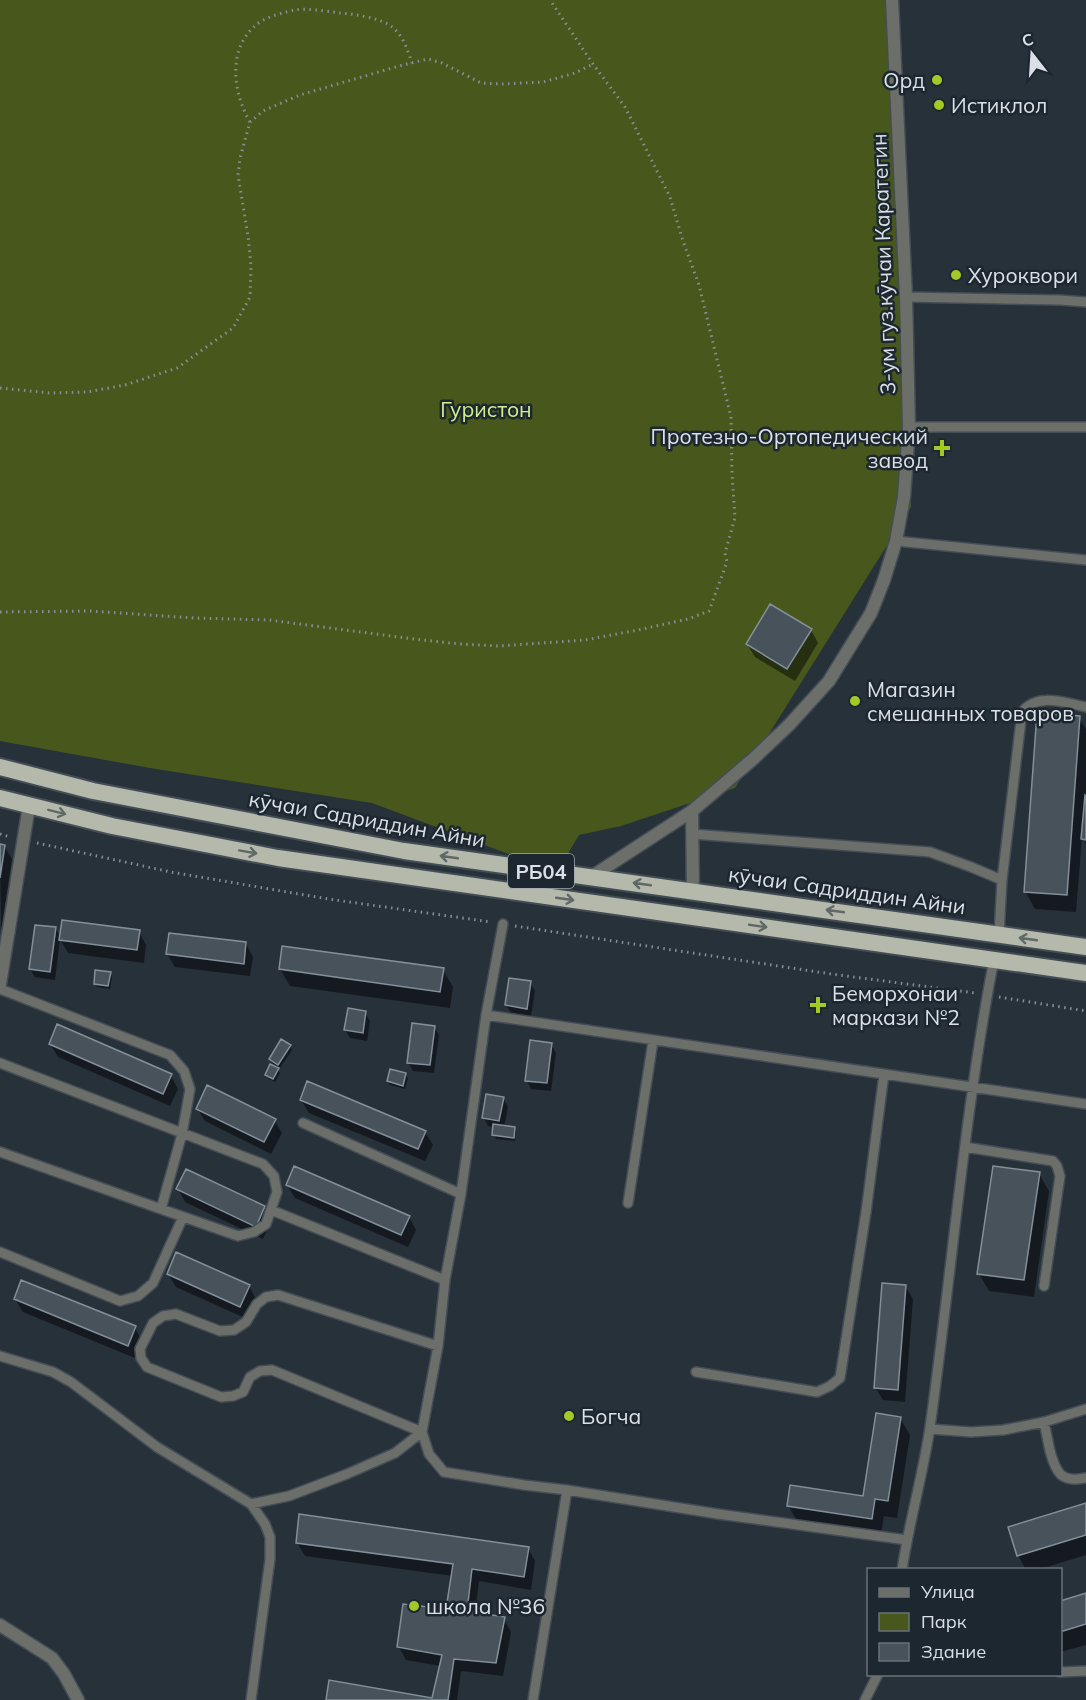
<svg xmlns="http://www.w3.org/2000/svg" width="1086" height="1700" font-family="Mulish,sans-serif">
  <style>
    .green { fill: #48581d }
    .shadow { fill: #0007 }
    .building { fill: #47525b; stroke: #838f99; stroke-width: 1.5 }
    .lines { fill: none; stroke-linecap: round; stroke-linejoin: round }
    .service-casing { stroke: #444d56; stroke-width: 12 }
    .minor-casing { stroke: #444d56; stroke-width: 15 }
    .tertiary-casing { stroke: #444d56; stroke-width: 15 }
    .trunk-casing { stroke: #444d56; stroke-width: 20 }
    .path { stroke: #878f96; stroke-width: 3; stroke-dasharray: 1.5 4.5; stroke-linecap: butt }
    .service { stroke: #6c6e69; stroke-width: 9 }
    .minor { stroke: #6c6e69; stroke-width: 12 }
    .tertiary { stroke: #6c6e69; stroke-width: 12 }
    .trunk { stroke: #b4b9ac; stroke-width: 16 }
    .oneway { stroke: #616967 }
    .poi-dot { fill: #a3c927; stroke: #1d272f; stroke-width: 2 }
    .labels { text-anchor: middle; dominant-baseline: central; stroke-width: 5; stroke-linejoin: round; paint-order: stroke }
    .shield { fill: #1d272f; stroke: #a1a8af; stroke-width: 1.5 }
    .shield-label { font-size: 20px; font-weight: bold; fill: #dae0e6 }
    .poi-label { font-size: 21px; fill: #dae0e6; stroke: #1d272f; text-anchor: start }
    .street-label { font-size: 21px; fill: #dae0e6; stroke: #1d272f }
    .park-label { font-size: 21px; fill: #d0ed8f; stroke: #1d272f }
  </style>
  <rect width="100%" height="100%" fill="#27313a"/>
  <!-- green -->
  <path class="green" d="M0,0h889l22,507 -176,281 -114,38 -42,9 -22,37 -185,-69 -222,-35 -150,-27z"/>
  <!-- shadow -->
  <path class="shadow" d="M811,630l7,13 -23,38 -40,-24 -8,-13z
    M1079,718l7,11v115l-4,-7 -6,75 -41,-3 -10,-18z
    M0,846h4l8,13 -11,73z
    M56,929l5,9 78,-6 7,13 -2,18 -76,-10 -8,-14 -5,41 -20,-3 -5,-8z
    M246,944l7,13 -3,19 -75,-9 -8,-13z
    M280,969l163,1 10,17 -3,21 -160,-22z
    M110,973l2,4 -2,12 -13,-2 -2,-3z
    M530,983l5,8 -4,25 -20,-3 -5,-8z
    M365,1013l5,8 -3,20 -17,-3 -5,-8z
    M434,1027l5,8 -5,38 -21,-2 -5,-9z
    M50,1044l121,32 7,13 -8,17 -112,-49z
    M551,1044l5,9 -5,38 -20,-2 -4,-8z
    M290,1046l2,4 -12,18 -8,-5 -2,-4z
    M278,1070l2,3 -5,9 -6,-3 -3,-4z
    M405,1075l3,3 -3,11 -15,-4 -2,-4z
    M503,1098l5,9 -4,20 10,1 2,4 -1,9 -19,-2 -2,-4v-8l-6,-1 -4,-8z
    M301,1100l124,32 8,13 -8,16 -116,-48z
    M197,1108l77,12 8,13 -11,21 -66,-33z
    M1039,1174l10,17 -15,106 -45,-6 -10,-17z
    M287,1185l122,32 7,13 -8,17 -113,-49z
    M178,1189l86,19 8,12 -9,19 -78,-37z
    M168,1274l81,12 7,13 -9,20 -71,-32z
    M905,1286l8,13 -8,103 -22,-2 -8,-13z
    M15,1299l120,29 7,13 -7,17 -112,-46z
    M900,1418l10,17 -13,83 -13,-2 -3,19 -83,-12 -10,-18 76,-7z
    M1086,1505v50l-49,15h-11l-8,-15z
    M297,1543l231,5 7,13 -4,29 -52,-9 -4,33 29,5 7,13 -8,44 -42,-5 -4,29h-130h107l7,-34 -35,-6 -7,-13 49,-37 5,-34 -148,-20z
    M1086,1594v51l-26,7v-50z"/>
  <!-- building -->
  <path class="building" d="M770,604l42,25 -25,40 -41,-25z
    M1037,713l43,3 -13,179 -43,-3z
    M1085,795l1,1v44l-5,-1z
    M0,844l5,1 -5,33z
    M62,920l78,10 -3,20 -78,-10z
    M35,925l21,2 -6,45 -21,-3z
    M169,933l77,9 -2,22 -78,-10z
    M282,946l162,22 -4,24 -161,-23z
    M95,970l16,2 -3,14 -14,-2z
    M509,978l22,3 -4,28 -22,-4z
    M348,1008l18,3 -3,22 -19,-3z
    M412,1023l23,3 -5,39 -23,-2z
    M57,1024l115,50 -9,20 -114,-50z
    M281,1039l10,6 -13,20 -9,-6z
    M530,1040l22,3 -5,40 -22,-2z
    M270,1064l9,4 -6,11 -8,-4z
    M390,1069l16,4 -3,13 -16,-5z
    M307,1081l119,50 -8,18 -118,-49z
    M207,1085l69,34 -12,23 -68,-33z
    M486,1094l18,3 -5,24 -17,-3z
    M493,1124l22,3 -1,11 -22,-3z
    M294,1166l116,50 -9,19 -115,-50z
    M993,1166l47,6 -16,108 -47,-6z
    M186,1169l79,37 -9,21 -80,-38z
    M176,1252l74,33 -10,22 -73,-33z
    M21,1280l115,46 -8,20 -114,-47z
    M882,1283l24,2 -8,105 -24,-2z
    M876,1413l25,4 -13,84 -13,-2 -3,20 -85,-13 3,-21 73,11z
    M1086,1503v32l-69,21 -9,-29z
    M299,1514l230,33 -5,30 -52,-8 -5,42 38,6 -9,46 -42,-4 -6,41h-122l3,-20 103,18 10,-43 -45,-8 6,-43 43,5 7,-45 -157,-21z
    M1086,1593v31l-26,8v-31z"/>
  <g class="lines">
    <defs>
      <path id="service" d="M906,297l154,3 26,2
        M909,427h177
        M896,541l190,19
        M692,834l238,18 41,15 31,13 -3,55
        M1002,880l20,-168c15,-20 43,-9 64,-5
        M503,924l-17,91 -25,179 -16,86 -7,66 -16,86 7,22 15,18 80,13 43,5 -34,210
        M0,989l170,66 14,16 6,18 -8,45 -21,75 77,27 16,-4 12,-8 11,-32 -3,-16 -11,-12 -263,-101
        M486,1015l600,89
        M303,1123l158,71
        M965,1147l88,14 4,5 3,10 -16,110
        M0,1152l161,57
        M628,1203l25,-162
        M271,1210l174,70
        M0,1252l120,49 18,-5 15,-13 30,-66
        M0,1356l53,16 18,10 86,65 94,57 14,20 5,13v22l-19,141
        M696,1372l121,20 13,-6 10,-8 26,-166 18,-138
        M1044,1422l42,-13
        M930,1429l41,3 32,-2 41,-8c2,10 4,19 6,29 6,22 11,32 36,27
        M567,1490l151,24 189,26
        M251,1504l38,-8 58,-22 48,-21 27,-21 -150,-62 -12,1 -10,6 -7,15 -10,4 -12,1 -74,-30 -6,-9 -1,-9 13,-26 10,-7 13,-2 44,17 14,-1 12,-8 11,-18 9,-7 12,-2 160,51
        M902,1570c7,-48 21,-95 28,-143 22,-156 34,-313 64,-468
        M1060,1672l26,-1
        M865,1700l13,-26"/>
      <path id="minor" d="M0,984l29,-178
        M0,1625l52,33 12,16 14,26"/>
      <path id="tertiary" d="M692,811l1,80
        M591,877l101,-66 60,-51 37,-35 40,-44 42,-68 13,-33 12,-39 8,-44 5,-70 -3,-130 -14,-297"/>
      <path id="trunk" d="M0,767l93,24 311,60 682,96
        M0,798l112,28 166,32 808,115"/>
    </defs>
    <!-- service casing -->
    <use href="#service" class="service-casing"/>
    <!-- minor casing -->
    <use href="#minor" class="minor-casing"/>
    <!-- tertiary casing -->
    <use href="#tertiary" class="tertiary-casing"/>
    <!-- trunk casing -->
    <use href="#trunk" class="trunk-casing"/>
    <!-- path -->
    <path class="path" d="M250,122c-17,-29 -23,-73 6,-97 9,-8 26,-12 38,-15 14,-2 31,1 46,3 14,1 41,5 52,14 11,8 16,24 20,36
      M0,388l50,5 37,-1 38,-7 52,-17 56,-40 17,-31 1,-31 -3,-30 -10,-61 2,-17 10,-36 13,-11 37,-16 99,-29 29,-7 14,4 39,20 21,1 41,-2 32,-9 18,-9
      M0,612l90,-1 104,7 75,2 145,19 46,5 39,2 86,-6 53,-10 50,-11 21,-8 18,-49 -2,-9 10,-35 -3,-45 -1,-56 -32,-132 -16,-44 -13,-44 -45,-90 -32,-43 -43,-64
      M0,834l10,3
      M37,843l134,29 157,27 163,23
      M515,926l316,48 144,19
      M999,997l87,14"/>
    <!-- service -->
    <use href="#service" class="service"/>
    <!-- minor -->
    <use href="#minor" class="minor"/>
    <!-- tertiary -->
    <use href="#tertiary" class="tertiary"/>
    <!-- trunk -->
    <use href="#trunk" class="trunk"/>
  </g>
  <!-- one-way arrows -->
  <defs><path id="oneway-shaft" d="M-6 0H5M1.5-3L5.5 0L1.5 3" fill="none" stroke-width="1.6" stroke-linecap="round" stroke-linejoin="round" transform="scale(1.5)"/></defs>
  <g class="oneway">
    <use href="#oneway-shaft" transform="translate(57 812) rotate(14)"/>
    <use href="#oneway-shaft" transform="translate(248 852) rotate(10)"/>
    <use href="#oneway-shaft" transform="translate(449 857) rotate(-172)"/>
    <use href="#oneway-shaft" transform="translate(642 884) rotate(-172)"/>
    <use href="#oneway-shaft" transform="translate(565 899) rotate(8)"/>
    <use href="#oneway-shaft" transform="translate(835 911) rotate(-172)"/>
    <use href="#oneway-shaft" transform="translate(758 926) rotate(8)"/>
    <use href="#oneway-shaft" transform="translate(1028 939) rotate(-172)"/>
  </g>
  <!-- markers -->
  <g class="poi-dot">
    <circle cx="937" cy="80" r="6"/>
    <circle cx="939" cy="105" r="6"/>
    <circle cx="956" cy="275" r="6"/>
    <path d="M939 439h6v6h6v6h-6v6h-6v-6h-6v-6h6z"/>
    <circle cx="855" cy="701" r="6"/>
    <path d="M815 996h6v6h6v6h-6v6h-6v-6h-6v-6h6z"/>
    <circle cx="569" cy="1416" r="6"/>
    <circle cx="414" cy="1606" r="6"/>
  </g>
  <g class="labels">
    <!-- shield labels -->
    <rect class="shield" x="508" y="854" width="66" height="34" rx="4.5"/>
    <g class="shield-label">
      <text x="541" y="871">РБ04</text>
    </g>
    <!-- poi labels -->
    <g class="poi-label">
      <text x="925" y="80" text-anchor="end">Орд</text>
      <text x="951" y="105">Истиклол</text>
      <text x="968" y="275">Хуроквори</text>
      <text x="928" y="436" text-anchor="end">Протезно-Ортопедический<tspan x="928" dy="24">завод</tspan></text>
      <text x="867" y="689">Магазин<tspan x="867" dy="24">смешанных товаров</tspan></text>
      <text x="832" y="993">Беморхонаи<tspan x="832" dy="24">маркази №2</tspan></text>
      <text x="581" y="1416">Богча</text>
      <text x="426" y="1606">школа №36</text>
    </g>
    <!-- street labels -->
    <g class="street-label">
      <text transform="translate(883 264) rotate(-92)">3-ум гуз.кӯчаи Каратегин</text>
      <text transform="translate(367 819) rotate(10)">кӯчаи Садриддин Айни</text>
      <text transform="translate(847 890) rotate(8)">кӯчаи Садриддин Айни</text>
    </g>
    <!-- park labels -->
    <g class="park-label">
      <text x="486" y="409">Гуристон</text>
    </g>
  </g>
  <!-- legend -->
  <rect x="867" y="1568" width="195" height="108" fill="#1d272f" stroke="#697178" stroke-width="1.5"/>
  <rect x="879" y="1588" width="30" height="9" fill="#6c6e69" stroke="#697178" stroke-width="1.5"/>
  <text x="921" y="1598" font-size="18" fill="#dae0e6">Улица</text>
  <rect x="879" y="1613" width="30" height="18" fill="#48581d" stroke="#697178" stroke-width="1.5"/>
  <text x="921" y="1628" font-size="18" fill="#dae0e6">Парк</text>
  <rect x="879" y="1643" width="30" height="18" fill="#47525b" stroke="#697178" stroke-width="1.5"/>
  <text x="921" y="1658" font-size="18" fill="#dae0e6">Здание</text>
  <!-- north arrow -->
  <g transform="translate(1032 54) rotate(343)" stroke="#1d272f" stroke-width="4.5" paint-order="stroke">
  <path d="M0-4.5L10 22L0 15L-10 22Z" fill="#dae0e6"/>
  <text y="-9" font-size="16" font-weight="bold" text-anchor="middle" fill="#dae0e6">С</text>
  </g>
</svg>
